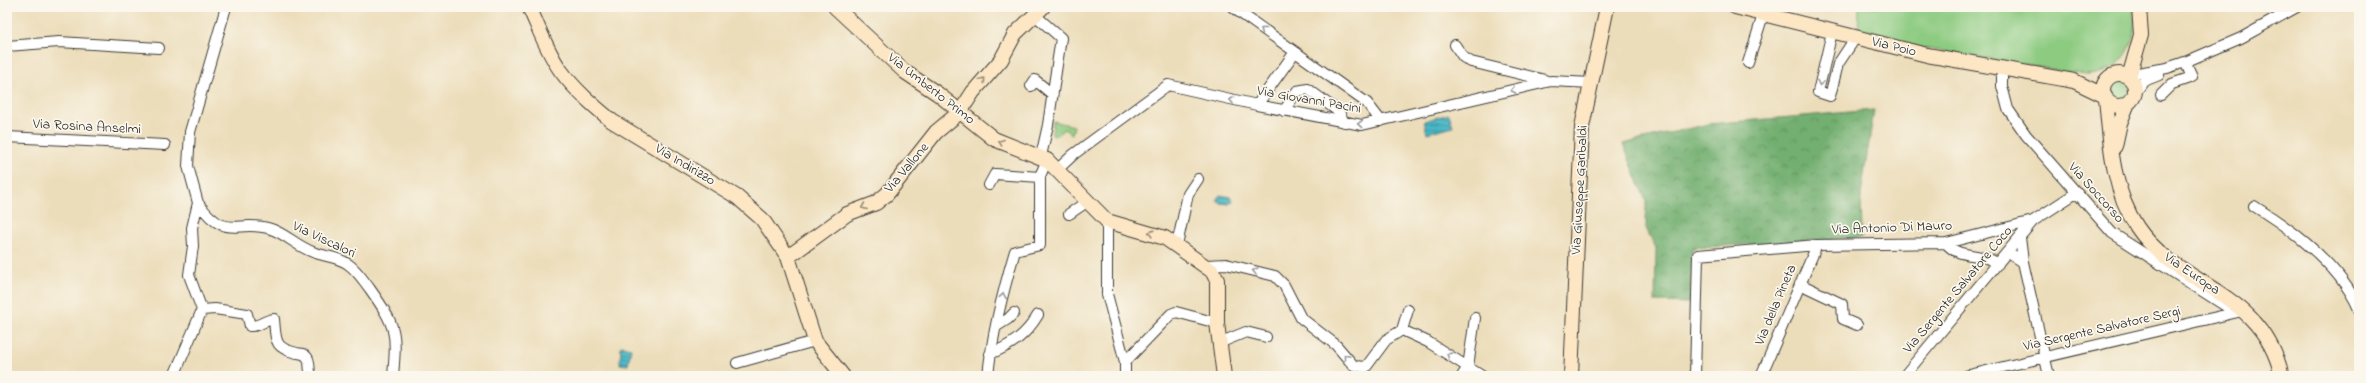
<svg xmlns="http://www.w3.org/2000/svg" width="2366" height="383" font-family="'Indie Flower',sans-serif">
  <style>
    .forest { fill: url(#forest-crowns); stroke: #476646 }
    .garden { fill: #8dcb81; stroke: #54744e }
    .water { fill: url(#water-rules); stroke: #346a71 }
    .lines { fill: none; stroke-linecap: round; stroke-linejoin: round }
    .street-casing { stroke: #3b3934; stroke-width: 12 }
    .secondary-casing { stroke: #3b3934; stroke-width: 16 }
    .street { stroke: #fff; stroke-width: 10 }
    .secondary { stroke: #fce6c4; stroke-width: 14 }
    .oneway { stroke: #999 }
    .oneway2 { stroke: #978b78 }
    .labels { text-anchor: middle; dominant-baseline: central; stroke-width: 3.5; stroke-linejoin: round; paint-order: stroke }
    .street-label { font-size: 14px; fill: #1c1c1c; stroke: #fbf7ec }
  </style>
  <defs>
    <pattern id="forest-crowns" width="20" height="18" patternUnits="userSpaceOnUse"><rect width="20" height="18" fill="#72af6f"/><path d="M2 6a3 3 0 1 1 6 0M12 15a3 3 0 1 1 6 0" fill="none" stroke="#5d8e5a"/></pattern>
    <pattern id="water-rules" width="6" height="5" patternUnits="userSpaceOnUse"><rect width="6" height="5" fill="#4bb7c6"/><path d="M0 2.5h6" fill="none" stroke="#3e94a0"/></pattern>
  </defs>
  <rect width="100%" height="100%" fill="#fbf7ec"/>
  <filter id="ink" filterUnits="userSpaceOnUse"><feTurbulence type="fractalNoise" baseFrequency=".025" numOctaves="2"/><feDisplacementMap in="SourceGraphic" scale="8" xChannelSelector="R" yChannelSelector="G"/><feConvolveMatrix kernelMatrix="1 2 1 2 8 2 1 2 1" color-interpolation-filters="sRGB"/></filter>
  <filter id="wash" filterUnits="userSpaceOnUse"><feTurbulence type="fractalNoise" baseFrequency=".012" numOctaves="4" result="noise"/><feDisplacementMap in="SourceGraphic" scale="16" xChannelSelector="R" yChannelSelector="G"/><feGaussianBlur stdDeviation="0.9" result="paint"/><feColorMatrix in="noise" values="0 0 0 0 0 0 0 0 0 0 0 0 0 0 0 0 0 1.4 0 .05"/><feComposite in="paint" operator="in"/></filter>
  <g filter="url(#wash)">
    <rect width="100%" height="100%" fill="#ecddba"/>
    <!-- forest -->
    <path class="forest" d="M1874,110l-13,84 1,43 -170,11 -2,55 -35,-1 1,-54 -10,-20v-27l-23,-57 85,-20z"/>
    <!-- garden -->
    <path class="garden" d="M1859,7h275c4,36 -8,66 -48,68l-175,-29 -53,-13z
      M2108 90a11 11 0 1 1 22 0a11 11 0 1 1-22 0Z
      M1053,121l21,5 -2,8 -8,-5 -7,6h-5z"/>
    <!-- water -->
    <path class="water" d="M1449,114l4,12 -26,7 -3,-12z
      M1220,195l11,2 2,4 -4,3 -9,-1 -3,-4z
      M621,346l10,2 -3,17 -8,-1z"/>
  </g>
  <g filter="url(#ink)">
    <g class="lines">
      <defs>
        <path id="street" d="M1232,7l135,96 14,18
          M1036,16l25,22 -13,87 -7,31
          M1832,32l-14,60 12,4 8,-32 18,-27
          M1455,45l8,12 8,5 74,18
          M7,46l52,-4 100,6
          M1748,63l15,-48
          M2002,69v17l6,23 18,26 86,98 123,79
          M2130,78l8,-5 29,-5 18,-6 56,-24 56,-31
          M1031,86l4,-6 17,14
          M2135,93l9,-12 15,-6
          M2161,95l11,-11 20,-7 -7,-15
          M1257,105l38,-53
          M1284,111l13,-20 11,-2 31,23 5,10
          M7,137l158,8
          M1058,169l16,-15 94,-69 89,20 105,20 189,-44 41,2
          M989,185l6,-11 45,3
          M198,203c30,40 38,15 73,26 15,5 27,18 42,23 12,5 24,4 35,12 9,6 15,16 22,25 26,37 27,42 23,87
          M2254,206c39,24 86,59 105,103
          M1069,214l19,-13
          M1107,221v73l18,68v14
          M2020,237l3,25
          M1946,243c13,17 36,8 52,21
          M1177,245l11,-51 10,-15
          M2008,252l15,10 26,114
          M1206,265l20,-1 49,12 9,9 17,33 35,27 18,21 12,1 20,-27 16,-10 26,12 54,34
          M1800,284l42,20 1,15 14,6
          M202,310l13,-1 32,5 3,12c9,1 14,-6 24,-7 2,22 0,29 23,34 4,1 6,0 9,3 6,5 1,14 6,20
          M997,326l11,-7 6,-6
          M1402,330l6,-20
          M1219,343l27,-11 20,5
          M990,354c22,-9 36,-19 48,-39
          M1125,362l46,-48 5,-2 41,11
          M737,363l78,-22
          M174,376l28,-66 -13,-35 4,-29 -1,-18 6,-25 -10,-37 2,-34 36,-125
          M988,376c4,-42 15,-85 27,-125l25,-6v-69l7,-16
          M1462,376l6,-9 7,-49
          M1695,376l3,-121 119,-10 129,-2 87,-22 43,-28
          M1761,376l56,-131
          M1904,376l129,-155
          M1965,376l273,-64"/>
        <path id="secondary" d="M529,7c10,21 18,45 32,64 14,19 33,35 51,50l125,76 25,22 26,38 27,84 28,35
          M835,7l70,65 33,22 56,45 53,21 60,61 58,17 47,33 5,9v43l7,53
          M1735,7l192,48 147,26 31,15
          M2103 90a16 16 0 1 1 32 0a16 16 0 1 1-32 0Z
          M2129,77l12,-42 -2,-28
          M2106,98c4,44 6,91 31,129 41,61 125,62 145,149
          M2115,146l5,-23 8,-20
          M788,257l59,-43 29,-11 11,-9 49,-62 24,-20 13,-20 28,-32 14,-26 28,-27
          M1571,376l11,-249 25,-120"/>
      </defs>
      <!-- street casing -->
      <use href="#street" class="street-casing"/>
      <!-- secondary casing -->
      <use href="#secondary" class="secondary-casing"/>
      <!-- street -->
      <use href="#street" class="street"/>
      <!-- secondary -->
      <use href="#secondary" class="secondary"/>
    </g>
    <!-- one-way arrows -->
    <defs><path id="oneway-chevron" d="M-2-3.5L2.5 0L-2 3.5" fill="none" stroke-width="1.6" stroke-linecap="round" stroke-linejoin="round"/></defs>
    <g class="oneway">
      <use href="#oneway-chevron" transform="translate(1263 30) rotate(-144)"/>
      <use href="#oneway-chevron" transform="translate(1820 83) rotate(103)"/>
      <use href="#oneway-chevron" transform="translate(1513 90) rotate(167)"/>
      <use href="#oneway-chevron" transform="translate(1232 100) rotate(-167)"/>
      <use href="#oneway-chevron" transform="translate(1360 124) rotate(-177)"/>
      <use href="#oneway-chevron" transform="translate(1255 271) rotate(-166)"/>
      <use href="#oneway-chevron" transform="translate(1003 296) rotate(-80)"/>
      <use href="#oneway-chevron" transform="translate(1449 355) rotate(-148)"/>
      <use href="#oneway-chevron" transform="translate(1346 357) rotate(-131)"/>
    </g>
    <g class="oneway2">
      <use href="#oneway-chevron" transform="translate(983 80) rotate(-49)"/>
      <use href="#oneway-chevron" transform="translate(1001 142) rotate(-160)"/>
      <use href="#oneway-chevron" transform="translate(864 207) rotate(158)"/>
      <use href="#oneway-chevron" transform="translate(1151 233) rotate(-163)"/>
    </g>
  </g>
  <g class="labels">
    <!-- street labels -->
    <g class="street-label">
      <text transform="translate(1894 47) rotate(14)">Via Poio</text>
      <text transform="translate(931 89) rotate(38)">Via Umberto Primo</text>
      <text transform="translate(1309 100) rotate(10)">Via Giovanni Pacini</text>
      <text transform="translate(87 127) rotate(3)">Via Rosina Anselmi</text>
      <text transform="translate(685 165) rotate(31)">Via Indirizzo</text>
      <text transform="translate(907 168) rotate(-50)">Via Vallone</text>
      <text transform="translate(1580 190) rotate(-87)">Via Giuseppe Garibaldi</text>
      <text transform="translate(2096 193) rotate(48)">Via Soccorso</text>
      <text transform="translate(1892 228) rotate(-2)">Via Antonio Di Mauro</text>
      <text transform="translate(324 240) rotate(25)">Via Viscalori</text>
      <text transform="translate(2192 274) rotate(34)">Via Europa</text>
      <text transform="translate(1958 290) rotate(-50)">Via Sergente Salvatore Coco</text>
      <text transform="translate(1776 305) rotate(-67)">Via della Pineta</text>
      <text transform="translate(2102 329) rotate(-13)">Via Sergente Salvatore Sergi</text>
    </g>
  </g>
  <!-- margin -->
  <rect width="2366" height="383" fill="none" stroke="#fbf7ec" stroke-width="24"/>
</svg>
